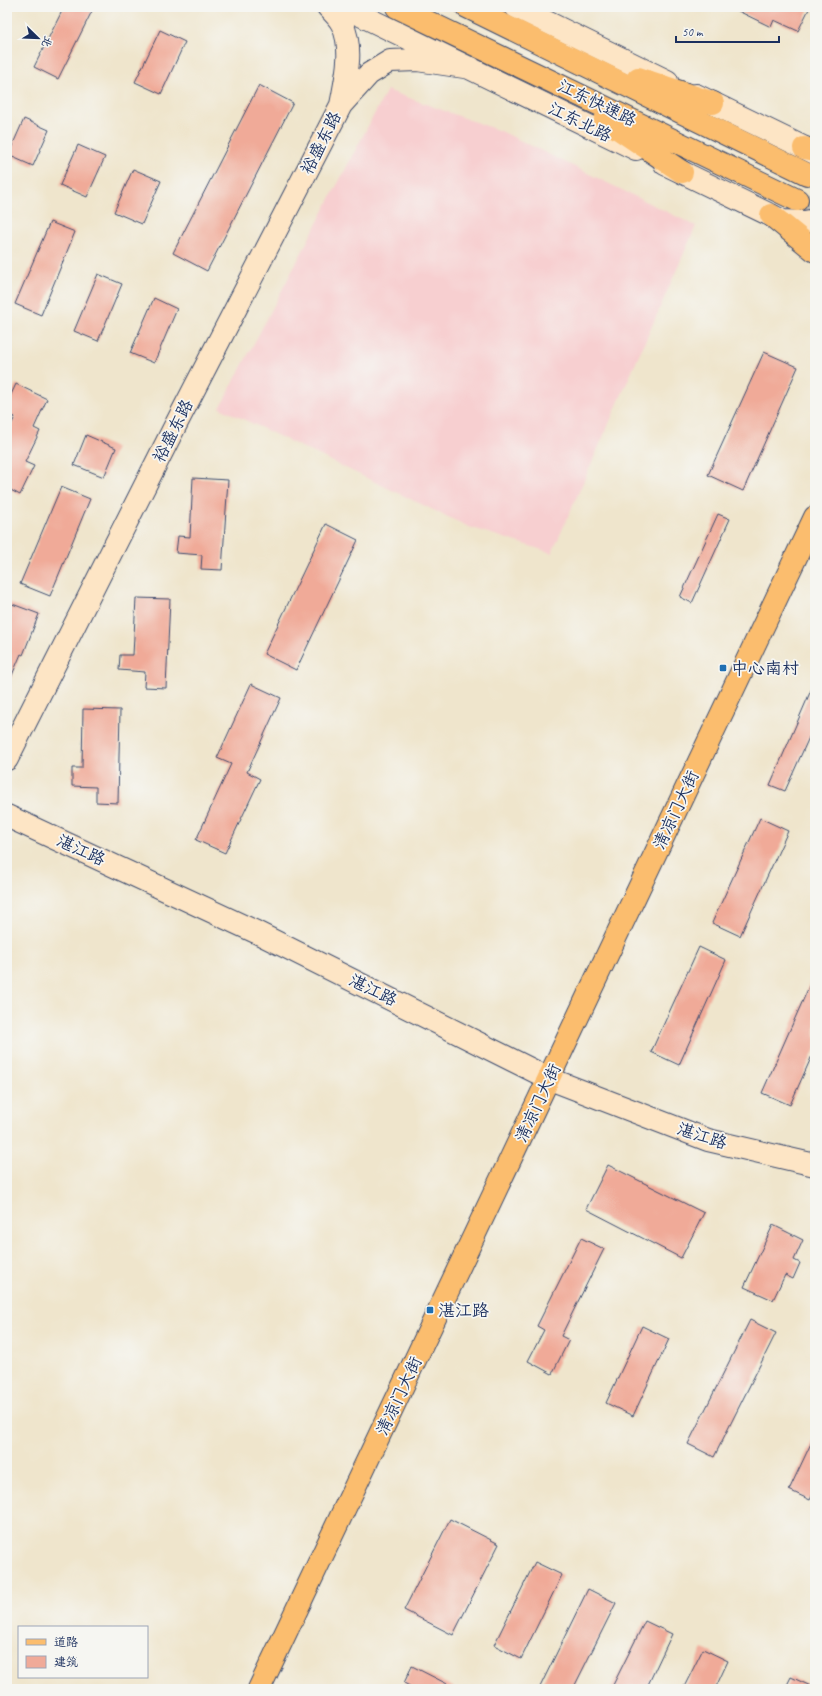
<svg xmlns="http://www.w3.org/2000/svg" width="822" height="1696" font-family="Caveat,'LXGW WenKai TC',sans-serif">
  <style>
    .built { fill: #f7cfd0 }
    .building { fill: #f0aa98 }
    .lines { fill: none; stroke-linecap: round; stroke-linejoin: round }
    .highway-tunnel { stroke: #c5c1b6; stroke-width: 22; stroke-dasharray: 22 11; stroke-linecap: butt }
    .secondary-casing { stroke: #3b4a6e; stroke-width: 24 }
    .primary-casing { stroke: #3b4a6e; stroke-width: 24 }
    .highway-casing { stroke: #3b4a6e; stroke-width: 24 }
    .secondary { stroke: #fde5c5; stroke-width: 22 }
    .primary { stroke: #fbbd6e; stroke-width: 22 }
    .highway { stroke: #fbbd6e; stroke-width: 22 }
    .poi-dot { fill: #1f6fb2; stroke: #f6f6f2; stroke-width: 1.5 }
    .labels { text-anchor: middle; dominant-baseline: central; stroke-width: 3.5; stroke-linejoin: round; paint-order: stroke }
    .street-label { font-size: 17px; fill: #1b2f5e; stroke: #f6f6f2 }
    .poi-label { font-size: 17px; fill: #1b2f5e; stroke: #f6f6f2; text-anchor: start }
  </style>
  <rect width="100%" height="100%" fill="#f6f6f2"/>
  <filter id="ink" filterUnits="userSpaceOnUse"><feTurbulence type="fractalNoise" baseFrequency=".025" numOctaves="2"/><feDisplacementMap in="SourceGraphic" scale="8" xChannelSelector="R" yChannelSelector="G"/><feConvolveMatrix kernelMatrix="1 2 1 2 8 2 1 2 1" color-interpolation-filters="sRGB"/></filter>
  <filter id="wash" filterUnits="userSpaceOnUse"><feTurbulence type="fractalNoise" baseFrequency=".012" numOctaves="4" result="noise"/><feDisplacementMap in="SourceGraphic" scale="16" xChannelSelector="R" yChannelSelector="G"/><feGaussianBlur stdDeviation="0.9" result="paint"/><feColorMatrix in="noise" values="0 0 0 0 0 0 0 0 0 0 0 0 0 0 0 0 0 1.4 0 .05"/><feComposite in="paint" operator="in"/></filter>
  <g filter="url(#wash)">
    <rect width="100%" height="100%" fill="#efe5cc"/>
    <!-- built -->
    <path class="built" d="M387,90l116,42 193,94 -144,327 -83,-26 -249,-119z"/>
    <g id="blocks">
      <!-- building -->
      <path class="building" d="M64,7h30l-36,72 -24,-12z
        M730,7h80l-12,24 -24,-11 -3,7z
        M160,30l25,12 -24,52 -26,-12z
        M259,85l34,18 -86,168 -34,-18z
        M24,119l25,11 -16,36 -25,-11z
        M78,145l27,12 -18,40 -27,-12z
        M133,169l28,12 -19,43 -28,-12z
        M50,222l25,10 -34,83 -26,-11z
        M98,274l24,10 -24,57 -24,-10z
        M154,298l23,11 -23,54 -24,-10z
        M764,352l34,15 -55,124 -35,-16z
        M16,384l31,15 -13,29 6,3 -15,31 9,4 -14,29 -13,-7v-55l8,-16 -8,-4v-10z
        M86,435l30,13 -12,29 -30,-12z
        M193,478l35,2 -6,90 -21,-1 1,-14 -26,-2 2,-17 12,1z
        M61,487l29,12 -40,97 -30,-12z
        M718,514l12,5 -38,84 -12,-6z
        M326,524l32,16 -62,130 -32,-16z
        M136,598l34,1 -4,89 -22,-1 1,-15 -26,-2 1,-15h13z
        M7,602l32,12 -16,41 -2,-1 -14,33z
        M815,681v43l-30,67 -15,-6z
        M251,684l30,14 -34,74 13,7 -35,74 -29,-13 35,-76 -14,-6z
        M83,709l37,1 -2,93 -22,-1v-15l-24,-1v-18h10z
        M760,818l28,13 -48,105 -28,-13z
        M699,947l27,13 -47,105 -28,-13z
        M815,973v76l-25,56 -28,-12z
        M608,1165l96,48 -23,45 -95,-49z
        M773,1225l30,15 -9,20 6,3 -7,16 -8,-4 -12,25 -29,-13z
        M581,1238l23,11 -43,87 8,4 -17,34 -24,-13 16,-31 -7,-4z
        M750,1320l26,13 -62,124 -26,-13z
        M642,1326l27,13 -36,77 -27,-13z
        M815,1435v55l-5,10 -21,-10z
        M450,1519l49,25 -46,91 -49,-25z
        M535,1562l27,13 -41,84 -27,-14z
        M588,1589l28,14 -43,86h-34z
        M645,1621l27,13 -26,55h-35z
        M703,1649l25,12 -13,28h-32z
        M412,1666l45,23h-42l-11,-6z
        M791,1677l24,11v1h-30z"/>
    </g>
  </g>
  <g filter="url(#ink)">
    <use href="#blocks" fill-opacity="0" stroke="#3b4a6e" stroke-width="1"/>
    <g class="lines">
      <!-- highway-tunnel -->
      <path class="highway-tunnel" d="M797,200l18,10"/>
      <defs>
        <path id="secondary" d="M328,7c5,5 11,11 14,17 12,25 4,54 -1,81
          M344,7l292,142
          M516,7l151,74
          M696,95l119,58
          M665,164l124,60
          M784,221l21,1 10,-2
          M7,759l166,-329 168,-325 28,-31 21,-13 27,-1 54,8
          M7,816l249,116 294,147 158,61 107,25"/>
        <path id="primary" d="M804,148l11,2
          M771,215l44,36
          M259,1689l556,-1172"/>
        <path id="highway" d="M397,7l400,193
          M467,7l340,167
          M638,78l75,25
          M605,120l77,52"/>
      </defs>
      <!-- secondary casing -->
      <use href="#secondary" class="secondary-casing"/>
      <!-- primary casing -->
      <use href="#primary" class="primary-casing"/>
      <!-- highway casing -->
      <use href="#highway" class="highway-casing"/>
      <!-- secondary -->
      <use href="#secondary" class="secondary"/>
      <!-- primary -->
      <use href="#primary" class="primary"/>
      <!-- highway -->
      <use href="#highway" class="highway"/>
    </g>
  </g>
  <!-- markers -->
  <g class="poi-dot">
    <rect x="719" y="664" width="8" height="8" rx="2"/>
    <rect x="426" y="1306" width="8" height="8" rx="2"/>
  </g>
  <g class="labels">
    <!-- street labels -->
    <g class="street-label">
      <text transform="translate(597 103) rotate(26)">江东快速路</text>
      <text transform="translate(580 122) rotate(26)">江东北路</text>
      <text transform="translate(321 143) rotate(-63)">裕盛东路</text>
      <text transform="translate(173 431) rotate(-63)">裕盛东路</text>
      <text transform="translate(676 810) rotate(-65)">清凉门大街</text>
      <text transform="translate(81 850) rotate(25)">湛江路</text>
      <text transform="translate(373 990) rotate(26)">湛江路</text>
      <text transform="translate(538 1103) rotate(-65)">清凉门大街</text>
      <text transform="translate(702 1136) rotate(18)">湛江路</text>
      <text transform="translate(399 1396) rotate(-65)">清凉门大街</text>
    </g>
    <!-- poi labels -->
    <g class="poi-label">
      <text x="731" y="668">中心南村</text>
      <text x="438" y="1310">湛江路</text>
    </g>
  </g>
  <!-- margin -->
  <rect width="822" height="1696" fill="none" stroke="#f6f6f2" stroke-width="24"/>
  <!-- legend -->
  <rect x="18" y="1626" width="130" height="52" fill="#f6f6f2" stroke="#9ea6b7"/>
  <rect x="26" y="1639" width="20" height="6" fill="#fbbd6e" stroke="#9ea6b7"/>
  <text x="54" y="1646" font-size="12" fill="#1b2f5e">道路</text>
  <rect x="26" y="1656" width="20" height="12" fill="#f0aa98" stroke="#9ea6b7"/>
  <text x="54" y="1666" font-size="12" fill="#1b2f5e">建筑</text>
  <!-- north arrow -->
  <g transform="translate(38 38) rotate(113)" stroke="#f6f6f2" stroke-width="3" paint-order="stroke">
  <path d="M0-3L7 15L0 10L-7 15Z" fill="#1b2f5e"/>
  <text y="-6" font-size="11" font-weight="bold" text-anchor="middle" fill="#1b2f5e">北</text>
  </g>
  <!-- scale -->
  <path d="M676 36v6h103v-6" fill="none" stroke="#1b2f5e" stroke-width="2"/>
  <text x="682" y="36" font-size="12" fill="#1b2f5e" stroke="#f6f6f2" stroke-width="3" paint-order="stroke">50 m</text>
</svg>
